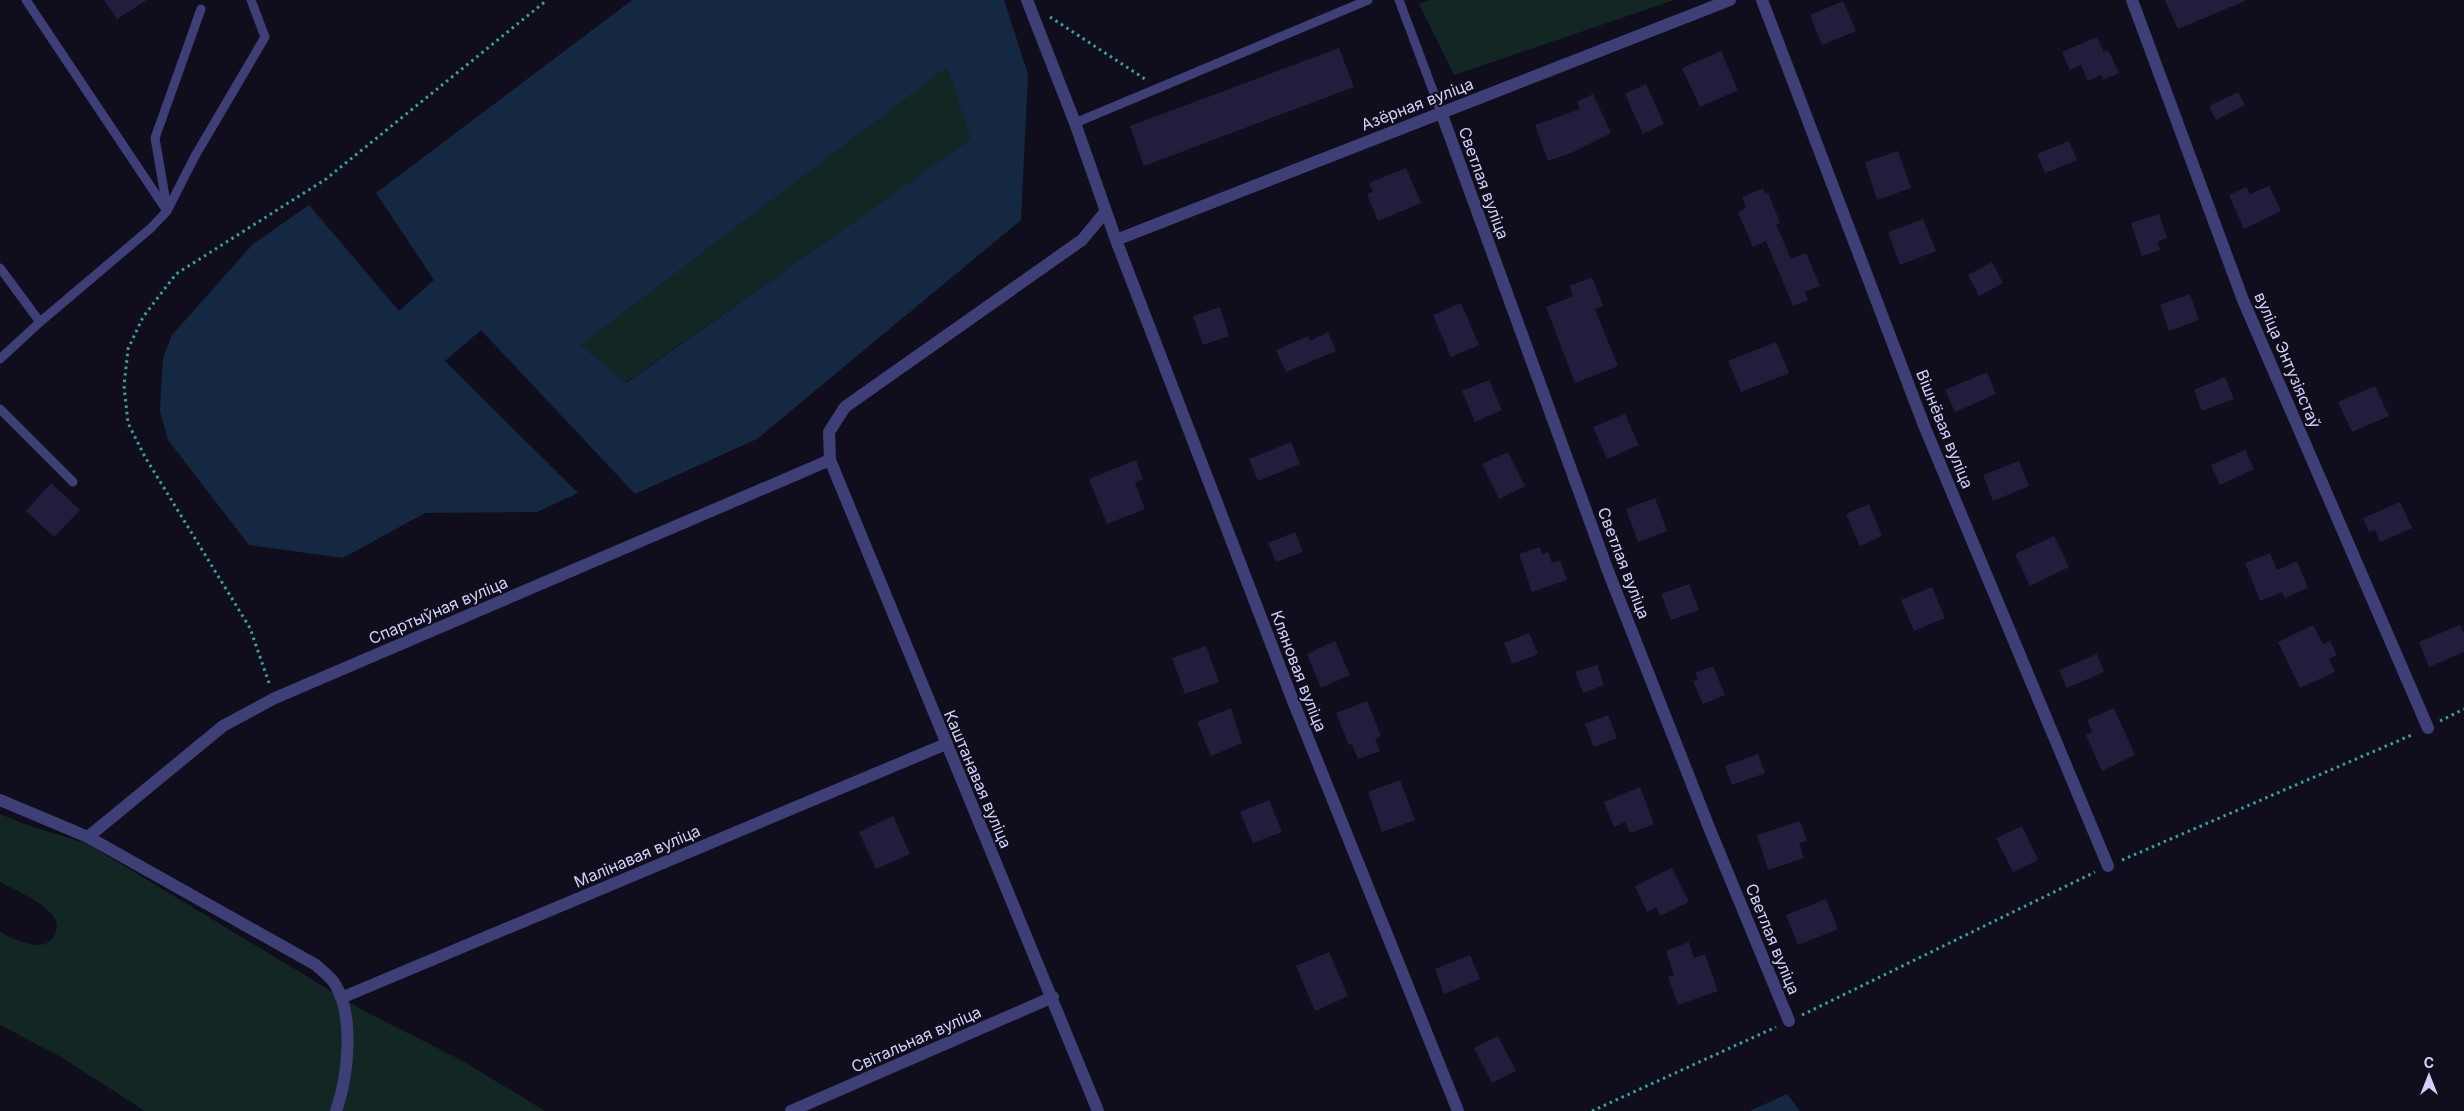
<svg xmlns="http://www.w3.org/2000/svg" width="2464" height="1111" font-family="Inter,sans-serif">
  <style>
    .green { fill: #122624 }
    .water { fill: #142841; fill-rule: evenodd }
    .building { fill: #211d3c }
    .lines { fill: none; stroke-linecap: round; stroke-linejoin: round }
    .path { stroke: #3ba296; stroke-width: 3; stroke-dasharray: 2.5 4; stroke-linecap: butt }
    .service { stroke: #3f3f77; stroke-width: 9 }
    .minor { stroke: #3f3f77; stroke-width: 12 }
    .labels { text-anchor: middle; dominant-baseline: central; stroke-width: 4; stroke-linejoin: round; paint-order: stroke }
    .street-label { font-size: 16px; fill: #d2d0f9; stroke: #100e1d }
  </style>
  <rect width="100%" height="100%" fill="#100e1d"/>
  <!-- green -->
  <path class="green" d="M1429,0h245l-220,75 -35,-71z
    M947,66l25,73 -347,244 -44,-38z
    M0,814l21,9 67,21 276,167 97,49 84,51h-400l-84,-54 -61,-32v-93c14,7 46,24 55,2 3,-6 2,-14 -2,-18 -13,-16 -36,-25 -53,-34z"/>
  <!-- water -->
  <path class="water" d="M632,0h372l24,74 -7,146 -264,219 -122,55 -154,-164 -36,31 133,132 -41,19 -112,1 -82,45 -94,-13 -81,-105 -8,-29 3,-53 9,-23 80,-90 57,-40 90,106 35,-31 -58,-87zM947,67l24,72 -345,244 -45,-38z
    M1787,1094l13,17h-50z"/>
  <!-- building -->
  <path class="building" d="M104,0h43l-30,19z
    M2165,0h82l-69,29z
    M1843,1l13,30 -34,14 -12,-30z
    M2097,37l7,15 4,-2 11,23 -16,7 -2,-5 -13,6 -7,-16 -11,5 -8,-18z
    M1339,48l15,39 -210,79 -14,-40z
    M1721,51l17,39 -38,17 -18,-39z
    M1646,84l18,40 -21,10 -18,-40z
    M2238,92l7,13 -29,15 -7,-14z
    M1593,94l18,39 -40,20 -23,8 -13,-36 45,-16 -3,-7z
    M2069,141l8,19 -32,13 -8,-19z
    M1898,151l13,37 -34,12 -12,-38z
    M1406,168l15,35 -43,18 -11,-27 6,-2 -4,-9z
    M2269,186l12,25 -37,18 -15,-34 17,-8 4,7z
    M1763,188l2,6 3,-2 12,31 -4,1 15,35 15,-6 14,33 -15,6 3,8 -15,6 -27,-65 -13,6 -15,-35 8,-4 -4,-11z
    M2159,214l8,24 -10,4 3,8 -18,6 -11,-33z
    M1923,219l13,32 -36,14 -12,-33z
    M1992,262l11,21 -24,13 -11,-21z
    M1592,277l11,29 -8,3 23,57 -43,17 -29,-76 27,-11 -4,-10z
    M2190,294l9,26 -30,11 -9,-26z
    M1461,303l18,42 -28,12 -18,-42z
    M1220,307l9,29 -26,9 -10,-29z
    M1328,332l8,19 -50,21 -10,-22 32,-14 2,5z
    M1776,342l13,31 -48,19 -13,-31z
    M1987,372l9,22 -41,18 -10,-22z
    M2225,377l9,22 -32,12 -8,-21z
    M1489,380l13,30 -27,12 -13,-31z
    M2375,386l14,30 -37,16 -14,-30z
    M1625,414l14,31 -32,14 -14,-32z
    M1291,442l9,22 -42,17 -9,-22z
    M2245,450l9,19 -34,16 -9,-20z
    M1508,452l17,34 -26,13 -17,-35z
    M1136,460l7,19 -8,4 10,26 -38,15 -18,-45z
    M2019,461l10,25 -36,15 -10,-26z
    M51,483l29,27 -26,27 -28,-26z
    M1655,498l12,33 -29,11 -12,-33z
    M2400,502l12,26 -32,14 -5,-12 -6,2 -6,-14z
    M1869,504l13,32 -22,10 -14,-32z
    M1295,532l8,20 -27,10 -8,-19z
    M2054,536l15,31 -39,19 -15,-32z
    M1540,547l2,7 6,-2 4,11 8,-3 7,20 -35,12 -13,-38z
    M2270,553l7,17 20,-9 11,27 -23,10 -3,-6 -22,9 -15,-38z
    M1689,584l10,26 -28,10 -10,-26z
    M1932,587l13,31 -31,13 -13,-31z
    M2313,625l10,19 7,-3 7,14 -8,4 6,13 -35,16 -22,-46z
    M2460,625l4,8v19l-35,15 -10,-25z
    M1529,633l9,21 -26,10 -8,-21z
    M1335,641l15,34 -29,13 -14,-34z
    M1206,646l13,36 -34,12 -13,-36z
    M2097,654l7,18 -37,16 -8,-18z
    M1597,665l7,20 -21,8 -8,-21z
    M1713,666l12,29 -22,9 -10,-23 5,-1 -3,-7z
    M1367,701l14,35 -6,3 5,12 -22,8 -6,-15 -3,1 -13,-32z
    M1231,708l11,35 -31,13 -14,-34z
    M2114,708l21,47 -33,16 -16,-36 6,-3 -5,-12z
    M1608,715l9,23 -23,9 -9,-23z
    M1758,754l7,19 -33,12 -7,-19z
    M1400,780l15,40 -33,12 -14,-40z
    M1640,787l14,37 -24,9 -5,-11 -11,5 -10,-25z
    M1269,800l13,32 -29,11 -13,-31z
    M893,816l17,38 -34,15 -17,-37z
    M1800,821l7,20 -8,2 5,15 -36,12 -11,-35z
    M2022,826l16,34 -25,12 -17,-34z
    M1672,868l17,34 -29,14 -4,-9 -9,5 -12,-26z
    M1826,899l12,30 -40,16 -12,-30z
    M1689,942l5,16 11,-4 13,37 -40,14 -10,-28 6,-2 -8,-24z
    M1329,952l19,44 -33,15 -19,-45z
    M1470,955l10,24 -36,15 -9,-25z
    M1498,1036l18,35 -24,12 -18,-35z"/>
  <g class="lines">
    <!-- path -->
    <path class="path" d="M1050,17l95,62
      M269,683l-19,-55 -105,-171 -17,-34 -4,-37 4,-37 15,-32 33,-43 150,-95 221,-179
      M2440,721l24,-12
      M2122,860l292,-126
      M1802,1015l293,-143
      M1592,1111l184,-84"/>
    <!-- service -->
    <path class="service" d="M26,0l141,211
      M1399,0l42,112
      M1075,123l293,-123
      M167,208l-12,-70 46,-129
      M0,268l40,54 -40,37
      M40,322l111,-94 16,-17 28,-55 70,-119 -14,-37
      M0,409l73,73"/>
    <!-- minor -->
    <path class="minor" d="M1027,0l48,123 41,117 177,461 165,410
      M1762,0l163,428 183,438
      M2132,0l111,300 185,428
      M1441,112l167,459 102,259 79,191
      M1116,240l614,-240
      M0,800l88,37 228,128c6,6 15,12 19,19 20,33 13,93 1,127
      M88,837l135,-111 52,-28 555,-238
      M341,998l605,-254
      M791,1111l262,-114
      M1098,1111l-268,-651 -1,-28 16,-25 237,-167 24,-29"/>
  </g>
  <g class="labels">
    <!-- street labels -->
    <g class="street-label">
      <text transform="translate(1417 104) rotate(-21)">Азёрная вуліца</text>
      <text transform="translate(1484 183) rotate(70)">Светлая вуліца</text>
      <text transform="translate(2288 360) rotate(67)">вуліца Энтузіястаў</text>
      <text transform="translate(1945 429) rotate(68)">Вішнёвая вуліца</text>
      <text transform="translate(1624 563) rotate(69)">Светлая вуліца</text>
      <text transform="translate(438 610) rotate(-23)">Спартыўная вуліца</text>
      <text transform="translate(1299 671) rotate(69)">Кляновая вуліца</text>
      <text transform="translate(978 779) rotate(67)">Каштанавая вуліца</text>
      <text transform="translate(637 856) rotate(-23)">Малінавая вуліца</text>
      <text transform="translate(1773 939) rotate(68)">Светлая вуліца</text>
      <text transform="translate(916 1039) rotate(-24)">Світальная вуліца</text>
    </g>
  </g>
  <!-- north arrow -->
  <g transform="translate(2429 1076)" stroke="#100e1d" stroke-width="4" paint-order="stroke">
  <path d="M0-4L9 19L0 12L-9 19Z" fill="#d2d0f9"/>
  <text y="-8" font-size="14" font-weight="bold" text-anchor="middle" fill="#d2d0f9">С</text>
  </g>
</svg>
